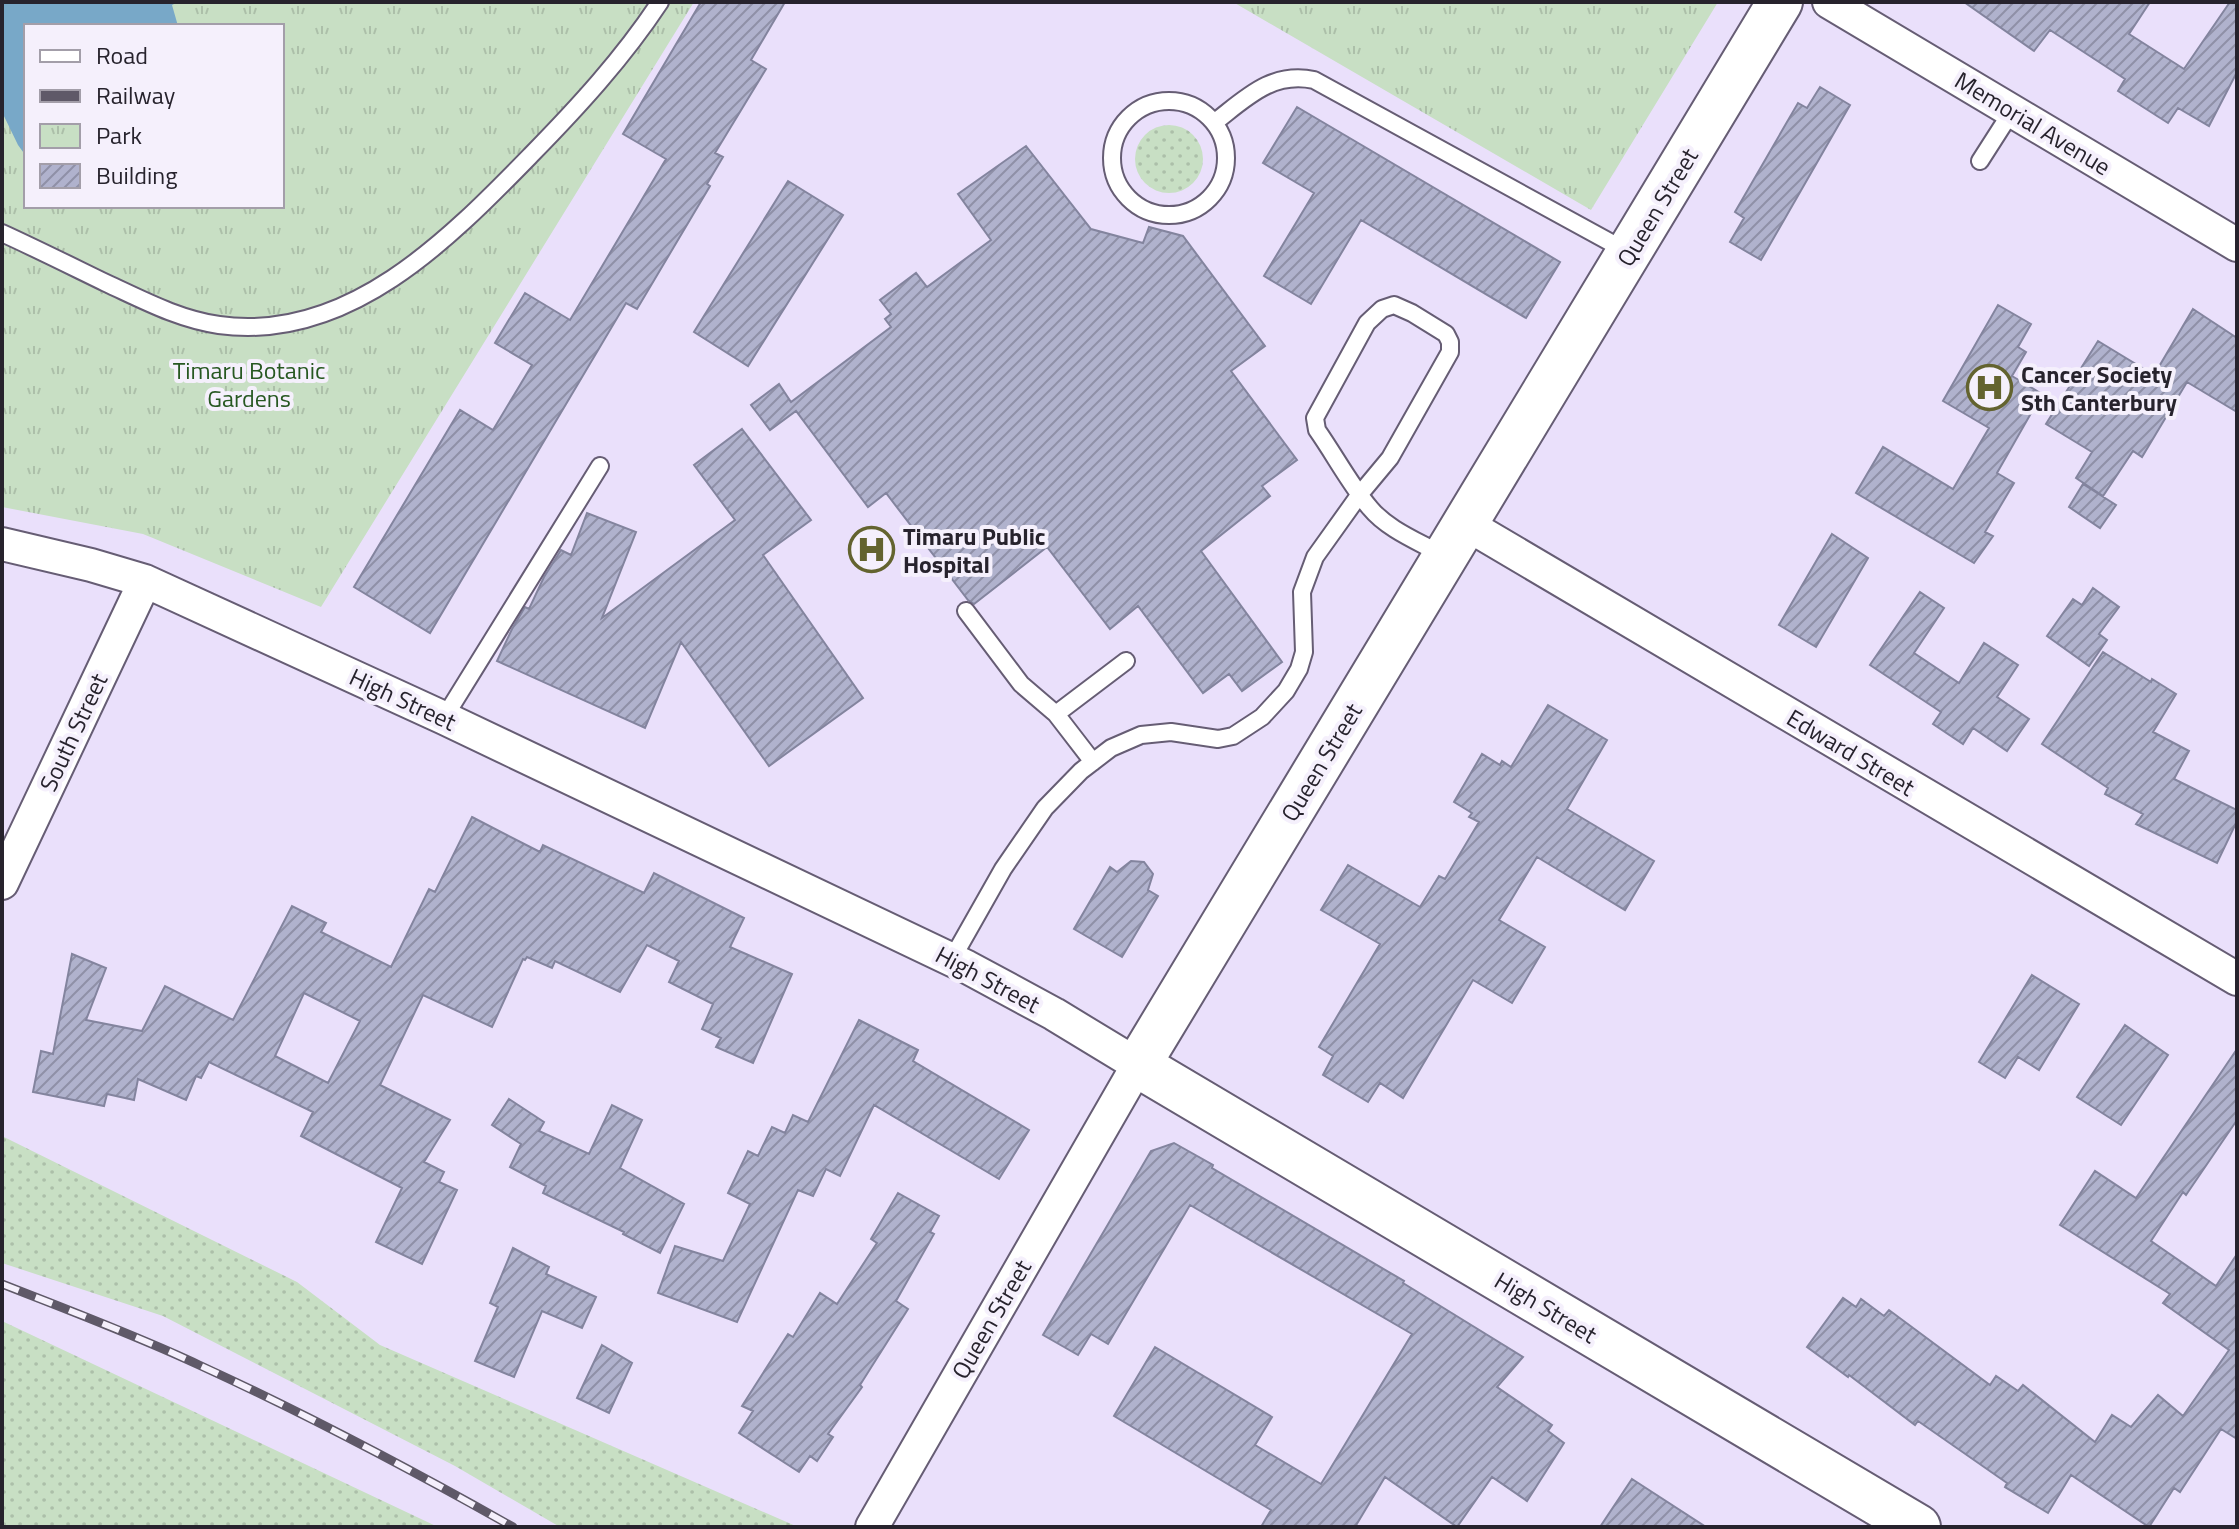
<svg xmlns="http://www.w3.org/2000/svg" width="2239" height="1529" font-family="'Titillium Web',sans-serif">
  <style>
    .grass { fill: url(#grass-dots) }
    .park { fill: url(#park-tufts); fill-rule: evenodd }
    .water { fill: #78a8c8 }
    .building { fill: url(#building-hatch); stroke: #83849e; stroke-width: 2; fill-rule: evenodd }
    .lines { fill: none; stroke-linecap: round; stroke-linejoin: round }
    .lane-casing { stroke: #665d74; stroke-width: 20 }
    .street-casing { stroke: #665d74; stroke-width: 36 }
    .secondary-casing { stroke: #665d74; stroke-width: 48 }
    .lane { stroke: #fff; stroke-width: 16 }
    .street { stroke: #fff; stroke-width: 32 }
    .secondary { stroke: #fff; stroke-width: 44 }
    .rail-casing { stroke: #5f5968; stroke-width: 9 }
    .rail { stroke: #f5f0fc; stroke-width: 6; stroke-dasharray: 18; stroke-linecap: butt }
    .labels { text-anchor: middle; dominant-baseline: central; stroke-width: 8; stroke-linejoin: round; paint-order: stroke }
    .street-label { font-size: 24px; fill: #27232d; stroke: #f5f0fc }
    .park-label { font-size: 24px; fill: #275821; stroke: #f5f0fc }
    .poi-label { font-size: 24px; font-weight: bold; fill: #27232d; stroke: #f5f0fc; text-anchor: start }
  </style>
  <defs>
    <pattern id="grass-dots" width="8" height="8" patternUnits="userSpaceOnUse" patternTransform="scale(2)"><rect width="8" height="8" fill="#c8dfc4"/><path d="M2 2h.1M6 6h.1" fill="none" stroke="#acbfa9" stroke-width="1.8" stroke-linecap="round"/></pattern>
    <pattern id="park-tufts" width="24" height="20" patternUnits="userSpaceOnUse" patternTransform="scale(2)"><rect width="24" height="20" fill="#c8dfc4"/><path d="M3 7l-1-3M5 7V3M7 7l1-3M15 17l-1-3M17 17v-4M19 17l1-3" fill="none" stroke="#acbfa9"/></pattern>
    <pattern id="building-hatch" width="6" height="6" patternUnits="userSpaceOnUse" patternTransform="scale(2)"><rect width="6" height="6" fill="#b0b2cd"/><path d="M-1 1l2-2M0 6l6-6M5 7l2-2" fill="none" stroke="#8f90a7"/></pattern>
  </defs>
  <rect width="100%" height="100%" fill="#eae0fb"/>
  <!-- grass -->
  <path class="grass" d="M1135 159a34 34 0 1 1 68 0a34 34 0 1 1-68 0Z
    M2,1136l295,146 83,63 418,182h-238l-105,-61 -292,-150 -161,-53z
    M2,1321l436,206h-436z"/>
  <!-- park -->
  <path class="park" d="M2,2h692l-373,605 -178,-73 -141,-27zM26,26h256v180h-256z
    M1233,2h485l-127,208z"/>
  <!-- water -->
  <path class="water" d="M2,2h176l-6,3 6,21h-152v130l-8,-11 -16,-33z"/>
  <!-- building -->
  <path class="building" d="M701,2h84l-34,58 15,9 -51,84 8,4 -16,27 3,2 -73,123 -11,-6 -196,330 -76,-46 106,-177 33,20 39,-65 -37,-22 30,-50 45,27 96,-161 -43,-25z
    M1964,2h186l-21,32 55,35 46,-67h7v70l-28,54 -31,-18 -10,15 -50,-32 7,-12 -75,-49 -16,21z
    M1820,87l30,18 -89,155 -31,-18 14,-24 -9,-6 63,-109 9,5z
    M1297,107l263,155 -34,56 -165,-98 -50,84 -47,-28 50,-83 -51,-30z
    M1026,146l65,83 52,14 6,-16 34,9 82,110 -34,25 66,89 -35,26 8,10 -69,55 81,111 -40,29 -13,-17 -26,19 -65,-87 -28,23 -63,-82 -73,57 -6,-4 -82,-107 -18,14 -72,-96 -26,19 -19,-25 28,-21 12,18 100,-75 -6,-8 6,-5 -11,-14 36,-27 11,14 64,-47 -33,-46z
    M788,181l55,34 -95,151 -54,-34z
    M1998,305l33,19 -13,23 8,5 -14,24 30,18 -45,79 17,10 -29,49 8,4 -19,27 -118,-70 27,-46 70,42 36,-61 -46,-27z
    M2193,309l44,29v74l-50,-30 -45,75 -9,-6 -30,45 -27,-18 16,-26 -46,-28 52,-83 56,34z
    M742,429l69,91 -48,35 100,143 -94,68 -88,-124 -36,86 -148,-67 15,-32 13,-22 4,2 15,-32 17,-27 10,5 16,-42 49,19 -34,86 133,-98 -41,-55z
    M2083,484l33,21 -16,23 -31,-21z
    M1832,534l36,24 -52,89 -37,-22z
    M2093,588l26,19 -20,27 8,6 -18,26 -42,-30 26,-37 9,6z
    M1920,592l24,16 -30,45 45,30 25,-40 34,22 -21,32 32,22 -22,32 -34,-23 -10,16 -30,-20 8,-12 -71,-47z
    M2103,652l48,30 1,-3 24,15 -23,38 36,19 -15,28 63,31v11l-20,42 -81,-39 7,-10 -38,-20 3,-6 -66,-44z
    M1548,705l59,35 -40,69 87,52 -29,49 -88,-53 -38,63 46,27 -33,56 -39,-23 -70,118 -23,-15 -12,19 -45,-27 10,-19 -14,-9 61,-103 -59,-34 27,-45 72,42 19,-31 6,3 34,-57 -10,-5 3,-4 -18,-11 28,-48 18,11 2,-4 9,6z
    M472,817l68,35 3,-7 101,48 10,-20 90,45 -14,29 62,27 -39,89 -37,-16 5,-9 -19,-9 11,-25 -44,-22 10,-21 -32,-16 -27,47 -65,-31 -3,7 -25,-11 -2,3 -2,-1 -31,68 -69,-32 -43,90 70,35 -26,42 20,10 -5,10 18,8 -35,74 -46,-22 26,-54 -101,-52 12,-24 -104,-50 -8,16 -5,-2 -10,24 -48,-21 -4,21 -27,-6 -3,12 -71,-14 8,-41 12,3 19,-100 34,14 -20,52 56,11 23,-45 68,34 59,-114 34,17 -5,9 70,35 38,-78 6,3zM304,993l56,28 -32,62 -53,-27z
    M1131,861l13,1 9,12 -5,16 10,6 -36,61 -48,-28 36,-62 7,5z
    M2032,975l47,29 -40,66 -21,-13 -13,21 -26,-16z
    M859,1020l59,30 -5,11 116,69 -30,49 -125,-74 -34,71 -14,-7 -13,27 -15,-6 -61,132 -79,-29 17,-47 48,15 27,-57 -22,-11 20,-42 10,5 14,-29 13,6 8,-18 15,7z
    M2125,1025l43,30 -47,70 -44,-28z
    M2237,1049v71l-51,75 -3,-3 -32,49 65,45 21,-32v185l-16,-10 -41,63 -6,-4 -25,39 -78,-52 -23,38 -43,-26 2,-4 -89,-62 -3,4 -66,-50 -1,2 -41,-30 36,-49 13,9 5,-8 23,17 5,-6 101,75 6,-9 22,15 5,-6 72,57 17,-27 19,12 27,-32 25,21 46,-66 -66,-47 7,-9 -110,-69 35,-54 41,27z
    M509,1099l35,23 -5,9 50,23 23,-49 30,15 -22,48 64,36 -24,49 -37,-19 1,-2 -81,-39 3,-7 -36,-19 11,-23 -29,-19z
    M1174,1143l39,22 -1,3 192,113 -1,2 120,74 -26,30 55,38 -4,6 16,12 -37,58 -35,-24 -35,50 -72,-50 -30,50h-94l10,-17 -157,-94 41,-69 117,70 -17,28 66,39 91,-150 -222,-129 -82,139 -17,-10 -13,21 -35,-20 108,-184z
    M898,1193l41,23 -9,16 4,2 -38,67 12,8 -48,76 2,2 -34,47 5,3 -16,24 -7,-5 -11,16 -60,-39 14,-22 -11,-5 46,-72 5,3 27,-44 17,11 40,-61 -6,-4z
    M513,1248l36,19 -3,7 50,23 -14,31 -40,-17 -28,66 -39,-16 23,-54 -8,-4z
    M602,1345l30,18 -23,50 -32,-15z
    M1632,1479l74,48h-106z"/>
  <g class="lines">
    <defs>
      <path id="lane" d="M1112 158a57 57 0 1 1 114 0a57 57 0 1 1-114 0Z
        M1215,122c31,-24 57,-51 99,-42l314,172
        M1980,161l32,-50
        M2,233c35,16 69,33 104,50 37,17 72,36 113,42 129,18 230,-86 312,-170 47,-48 92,-97 129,-153
        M966,611l55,73 35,30 37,48
        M1056,714l70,-53
        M444,718l156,-252
        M952,959l51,-90 42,-61 36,-37 30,-23 30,-13 30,-3 47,7 15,-3 29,-19 24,-26 13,-22 5,-17 -2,-60 13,-35 45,-63 30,-36 60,-106v-10l-4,-8 -34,-21 -18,-8 -12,4 -15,14 -52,95 2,12c17,24 34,56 53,78 18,22 50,34 74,48"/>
      <path id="street" d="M1829,2l408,243
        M1466,524l771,455
        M2,544l89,21 54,16 299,137 523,249 87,47 84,51 -266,462
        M2,883l143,-302"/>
      <path id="secondary" d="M1780,2l-642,1063 780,462"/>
    </defs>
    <!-- lane casing -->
    <use href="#lane" class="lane-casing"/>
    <!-- street casing -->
    <use href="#street" class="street-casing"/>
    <!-- secondary casing -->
    <use href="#secondary" class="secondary-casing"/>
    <!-- lane -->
    <use href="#lane" class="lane"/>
    <!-- street -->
    <use href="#street" class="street"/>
    <!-- secondary -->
    <use href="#secondary" class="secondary"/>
    <defs>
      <path id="rail" d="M2,1284c66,26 133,51 197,81 107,49 211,104 314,162"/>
    </defs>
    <!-- rail casing -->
    <use href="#rail" class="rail-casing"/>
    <!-- rail -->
    <use href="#rail" class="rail"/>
  </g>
  <!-- icons -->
  <defs>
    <symbol id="hospital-ring" viewBox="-11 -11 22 22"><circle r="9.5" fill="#f5f0fc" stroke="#63632f" stroke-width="1.5"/><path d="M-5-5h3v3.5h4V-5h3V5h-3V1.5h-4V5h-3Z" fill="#63632f"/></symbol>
  </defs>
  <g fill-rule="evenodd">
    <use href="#hospital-ring" x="1964" y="362" width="51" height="51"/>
    <use href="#hospital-ring" x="846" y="524" width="51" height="51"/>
  </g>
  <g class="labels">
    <!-- street labels -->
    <g class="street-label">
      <text transform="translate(2033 123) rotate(31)">Memorial Avenue</text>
      <text transform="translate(1657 207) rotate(-59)">Queen Street</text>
      <text transform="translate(403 699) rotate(25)">High Street</text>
      <text transform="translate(73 732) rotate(-65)">South Street</text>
      <text transform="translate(1851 752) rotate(31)">Edward Street</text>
      <text transform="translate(1321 762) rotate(-59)">Queen Street</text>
      <text transform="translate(988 979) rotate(28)">High Street</text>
      <text transform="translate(1546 1307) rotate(31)">High Street</text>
      <text transform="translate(991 1319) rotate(-60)">Queen Street</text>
    </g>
    <!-- park labels -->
    <g class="park-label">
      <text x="249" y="370">Timaru Botanic<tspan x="249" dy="28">Gardens</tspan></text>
    </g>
    <!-- poi labels -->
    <g class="poi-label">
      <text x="2021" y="374">Cancer Society<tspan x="2021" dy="28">Sth Canterbury</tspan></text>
      <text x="903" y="536">Timaru Public<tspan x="903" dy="28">Hospital</tspan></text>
    </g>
  </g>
  <!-- border -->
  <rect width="2239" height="1529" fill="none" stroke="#27232d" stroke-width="8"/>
  <!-- legend -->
  <rect x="24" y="24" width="260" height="184" fill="#f5f0fc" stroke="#a39ea9" stroke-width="2"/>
  <rect x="40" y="50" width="40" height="12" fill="#ffffff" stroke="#a39ea9" stroke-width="2"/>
  <text x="96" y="64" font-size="24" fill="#27232d">Road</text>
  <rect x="40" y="90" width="40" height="12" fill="#5f5968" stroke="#a39ea9" stroke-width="2"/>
  <text x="96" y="104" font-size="24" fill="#27232d">Railway</text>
  <rect x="40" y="124" width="40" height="24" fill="url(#park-tufts)" stroke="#a39ea9" stroke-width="2"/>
  <text x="96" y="144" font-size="24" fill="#27232d">Park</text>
  <rect x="40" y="164" width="40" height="24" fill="url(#building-hatch)" stroke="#a39ea9" stroke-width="2"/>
  <text x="96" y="184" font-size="24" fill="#27232d">Building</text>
</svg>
